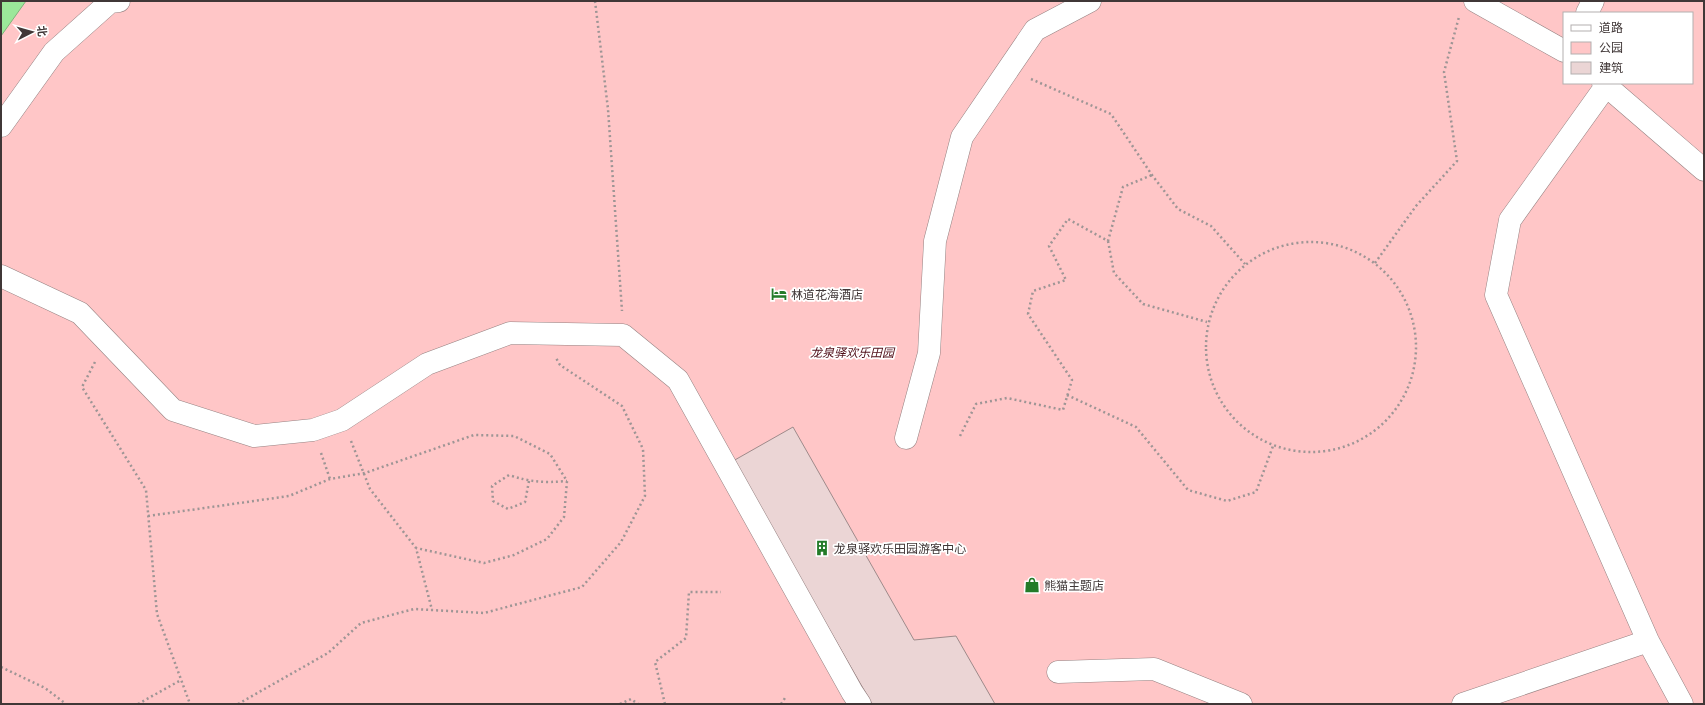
<svg xmlns="http://www.w3.org/2000/svg" width="1705" height="705" font-family="Merriweather,'Noto Sans SC',serif">
  <style>
    .green { fill: #ffc6c7; fill-rule: evenodd }
    .water { fill: #9be79a; stroke: #80b27c }
    .building { fill: #ebd5d5; stroke: #9e8a8a }
    .lines { fill: none; stroke-linecap: round; stroke-linejoin: round }
    .street-casing { stroke: #968282; stroke-width: 23 }
    .path { stroke: #9e9595; stroke-width: 2.5; stroke-dasharray: 2 3; stroke-linecap: butt }
    .street { stroke: #fff; stroke-width: 22 }
    .labels { text-anchor: middle; dominant-baseline: central; stroke-width: 3.5; stroke-linejoin: round; paint-order: stroke }
    .poi-label { font-size: 12px; fill: #403737; stroke: #fff; text-anchor: start }
    .park-label { font-size: 12px; font-style: italic; fill: #4f0e18; stroke: #fff }
  </style>
  <rect width="100%" height="100%" fill="#fef5f5"/>
  <!-- green -->
  <path class="green" d="M1,1h1703v703h-1703zM1564,13h128v70h-128z"/>
  <!-- water -->
  <path class="water" d="M1,1h25l-25,35z"/>
  <!-- building -->
  <path class="building" d="M793,427l121,213 42,-4 39,68h-123l-139,-243z"/>
  <g class="lines">
    <defs>
      <path id="street" d="M1475,1l89,50
        M1587,13l6,-12
        M1603,83l101,87
        M1606,86l-96,134 -14,75 152,346 34,63
        M1,126l53,-74 56,-50 9,-1
        M1,276l79,37 93,97 81,26 59,-6 29,-10 85,-56 83,-31 113,2 55,45 174,312 8,12
        M906,438l23,-85 6,-112 27,-104 73,-107 55,-29
        M1058,672l96,-3 87,35
        M1463,704l185,-63"/>
    </defs>
    <!-- street casing -->
    <use href="#street" class="street-casing"/>
    <!-- path -->
    <path class="path" d="M595,1l13,108 14,202
      M1031,79l80,35 41,61 26,34 33,17 34,38
      M1108,241l6,32 29,31 64,18
      M1206 347a105 105 0 1 1 210 0a105 105 0 1 1-210 0Z
      M1375,263l41,-57 41,-45 -13,-89 15,-55
      M95,362l-13,25 64,103 11,124 33,90
      M1067,395l69,32 52,63 39,11 29,-9 17,-46
      M960,436l16,-32 31,-6 56,12 9,-30 -44,-66 5,-23 33,-11 -17,-34 19,-27 40,22 15,-54 29,-12
      M351,441l19,48 46,59 16,62
      M321,453l9,26
      M529,481l-4,21 -17,7 -15,-8 -1,-15 17,-11c21,7 35,8 58,6
      M148,516l141,-20 41,-17 35,-6 109,-38 40,1 36,18 17,27 -3,36 -17,22 -33,16 -30,8 -68,-15
      M1,667l44,21 21,16
      M138,704l43,-24
      M238,704l90,-51 33,-30 53,-14 70,4 98,-26 39,-45 24,-46 -2,-47 -21,-43 -62,-41 -4,-7
      M620,704l11,-5 7,5
      M665,704l-10,-42 31,-24 3,-46h32
      M781,704l4,-6"/>
    <!-- street -->
    <use href="#street" class="street"/>
  </g>
  <!-- icons -->
  <defs>
    <symbol id="hotel-bare" viewBox="-9 -9 18 18"><path d="M-6-4.5h1.5V1H6V5H4.5V3h-9V5H-6ZM-4 0a1.8 1.8 0 1 1 3.6 0ZM.5 0V-2.5h3Q6-2.5 6 0Z" fill="#237b29" stroke="#fff" stroke-width="2.5" paint-order="stroke"/></symbol>
    <symbol id="building-bare" viewBox="-9 -9 18 18"><path d="M-4-6H4V6H1V3H-1V6H-4ZM-2.5-4.3h1.7v1.8h-1.7ZM.8-4.3h1.7v1.8H.8ZM-2.5-1h1.7V.8h-1.7ZM.8-1h1.7V.8H.8Z" fill="#237b29" stroke="#fff" stroke-width="2.5" paint-order="stroke"/></symbol>
    <symbol id="shop-bare" viewBox="-9 -9 18 18"><path d="M-5-2.5h2.3a2.7 3.5 0 0 1 5.4 0H5L5.5 6h-11ZM-1.5-2.5h3a1.5 2.3 0 0 0-3 0Z" fill="#237b29" stroke="#fff" stroke-width="2.5" paint-order="stroke"/></symbol>
  </defs>
  <g fill-rule="evenodd">
    <use href="#hotel-bare" x="768" y="283" width="22" height="22"/>
    <use href="#building-bare" x="811" y="537" width="22" height="22"/>
    <use href="#shop-bare" x="1021" y="574" width="22" height="22"/>
  </g>
  <g class="labels">
    <!-- poi labels -->
    <g class="poi-label">
      <text x="791" y="294">林道花海酒店</text>
      <text x="834" y="548">龙泉驿欢乐田园游客中心</text>
      <text x="1044" y="585">熊猫主题店</text>
    </g>
    <!-- park labels -->
    <g class="park-label">
      <text x="852" y="352">龙泉驿欢乐田园</text>
    </g>
  </g>
  <!-- border -->
  <rect width="1705" height="705" fill="none" stroke="#403737" stroke-width="4"/>
  <!-- legend -->
  <rect x="1563" y="12" width="130" height="72" fill="#ffffff" stroke="#b3afaf"/>
  <rect x="1571" y="25" width="20" height="6" fill="#ffffff" stroke="#b3afaf"/>
  <text x="1599" y="32" font-size="12" fill="#403737">道路</text>
  <rect x="1571" y="42" width="20" height="12" fill="#ffc6c7" stroke="#b3afaf"/>
  <text x="1599" y="52" font-size="12" fill="#403737">公园</text>
  <rect x="1571" y="62" width="20" height="12" fill="#ebd5d5" stroke="#b3afaf"/>
  <text x="1599" y="72" font-size="12" fill="#403737">建筑</text>
  <!-- north arrow -->
  <g transform="translate(32 32) rotate(84)" stroke="#ffffff" stroke-width="3" paint-order="stroke">
  <path d="M0-3L7 15L0 10L-7 15Z" fill="#403737"/>
  <text y="-6" font-size="11" font-weight="bold" text-anchor="middle" fill="#403737">北</text>
  </g>
</svg>
